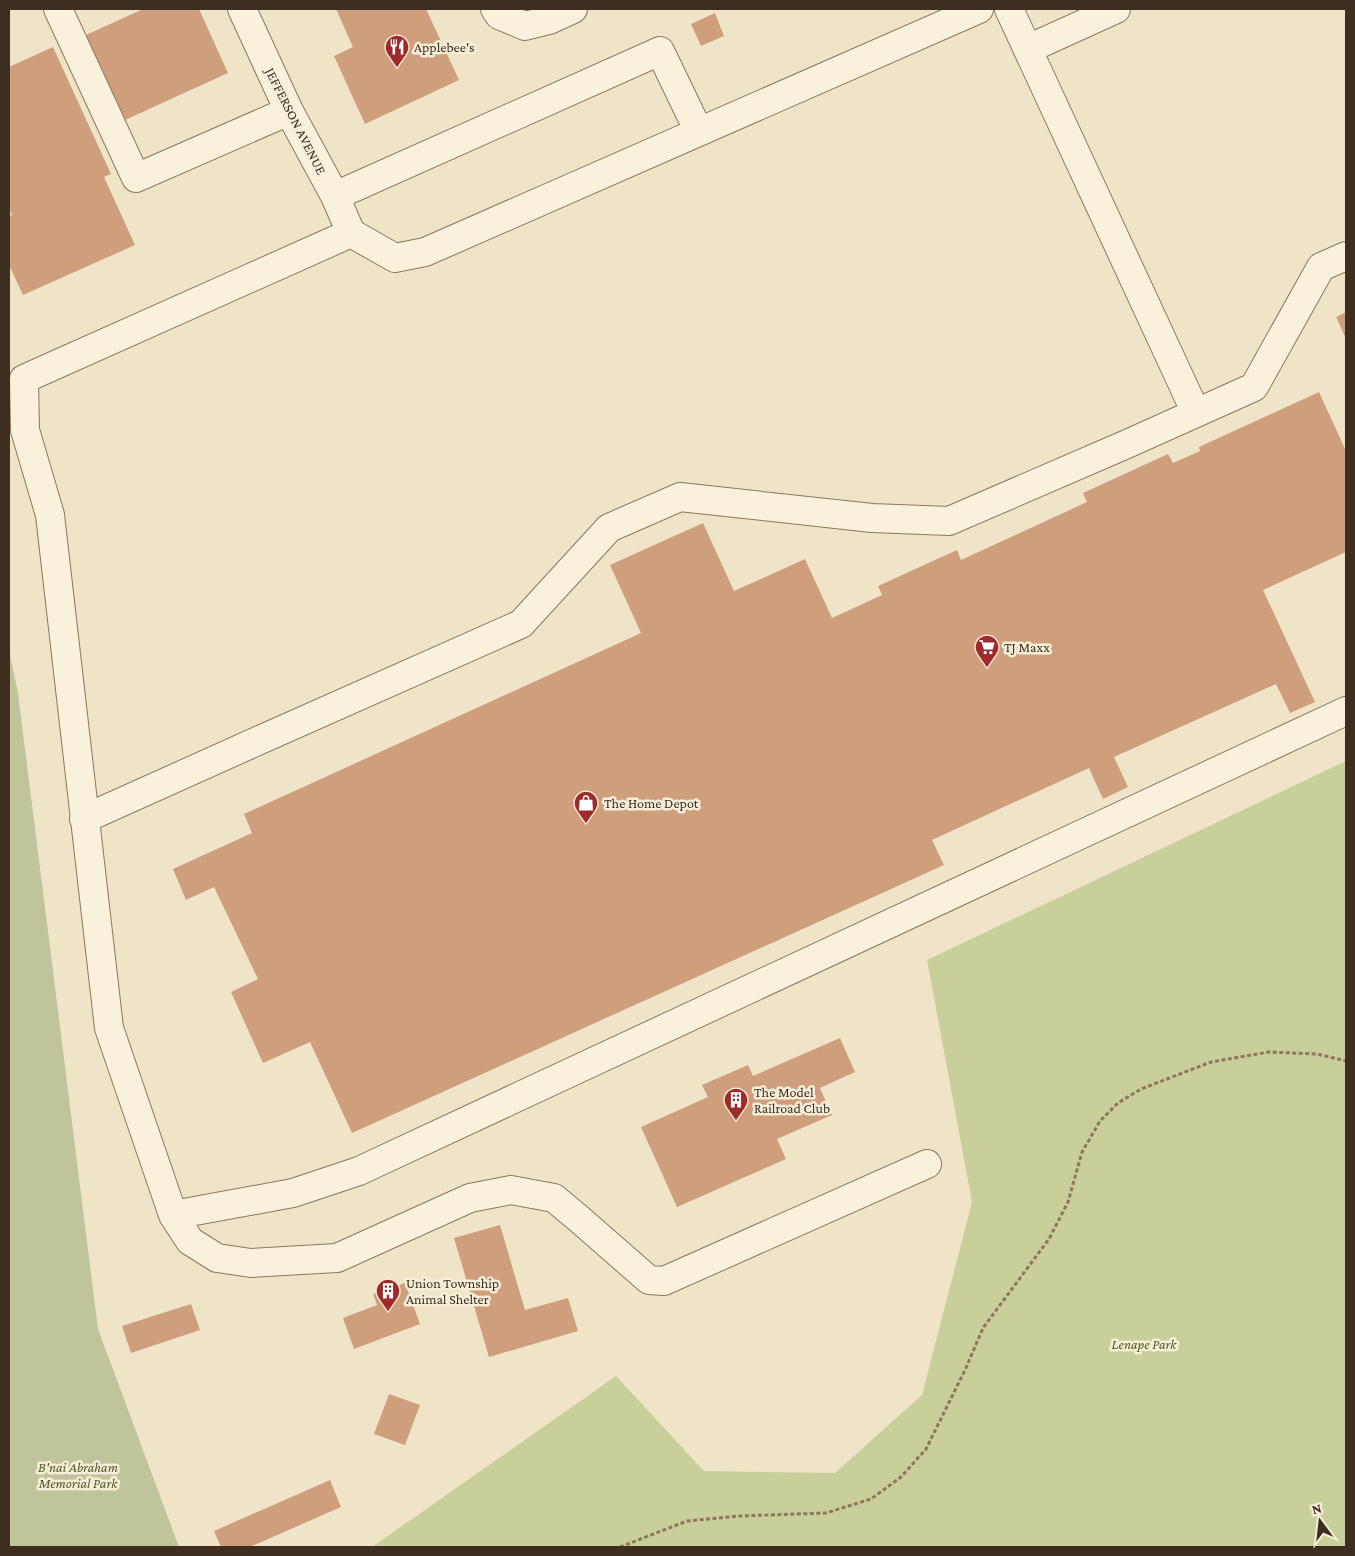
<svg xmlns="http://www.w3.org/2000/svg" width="1355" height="1556" font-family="'Crimson Pro',serif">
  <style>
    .green { fill: #c9cf9b }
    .cemetery { fill: #bfc49a }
    .building { fill: #cf9f7d }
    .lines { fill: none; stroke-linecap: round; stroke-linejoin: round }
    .minor-casing { stroke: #8d765c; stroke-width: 30 }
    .path { stroke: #8d765c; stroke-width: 3; stroke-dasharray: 4 2.5; stroke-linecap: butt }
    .minor { stroke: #faf1dc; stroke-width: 28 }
    .labels { text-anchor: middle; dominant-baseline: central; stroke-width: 5; stroke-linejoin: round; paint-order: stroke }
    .poi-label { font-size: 14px; fill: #3d2e20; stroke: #f7eed8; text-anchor: start }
    .street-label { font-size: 14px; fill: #3d2e20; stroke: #f7eed8 }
    .park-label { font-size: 14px; font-style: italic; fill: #4d5a26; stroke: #f7eed8 }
  </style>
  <rect width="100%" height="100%" fill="#f0e4c8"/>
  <!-- green -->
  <path class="green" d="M1346,761v786h-974l244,-171 88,95 131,2 87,-78 50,-193 -45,-242z"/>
  <!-- cemetery -->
  <path class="cemetery" d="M9,650l9,43 80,636 81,218h-170z"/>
  <!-- building -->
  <path class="building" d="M143,9h56l29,64 -103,47 -39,-85z
    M336,9h90l33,71 -94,44 -31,-68 19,-9z
    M715,13l9,23 -23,10 -10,-22z
    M53,47l58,127 -7,3 31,68 -112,50 -14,-30v-49l3,-1 -3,-8v-140z
    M1346,312v27l-10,-22z
    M1319,392l27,59v101l-83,38 52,112 -25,11 -14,-29 -162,73 14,30 -25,12 -14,-31 -157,72 12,25 -592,268 -42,-91 -47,21 -32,-71 27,-13 -44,-92 -28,13 -13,-31 79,-36 -8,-19 397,-181 -31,-68 93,-42 31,68 71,-32 27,59 50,-23 -4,-9 79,-36 4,10 126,-58 -4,-9 85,-39 5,9 27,-12 -1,-4z
    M840,1038l15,34 -35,16 12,27 -55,24 9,20 -109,48 -36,-80 67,-30 -6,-12 46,-20 5,11z
    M500,1225l25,85 43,-12 10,33 -89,26 -35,-119z
    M405,1283l15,41 -66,25 -11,-31 34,-13 -4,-11z
    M191,1304l9,26 -69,23 -9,-27z
    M389,1394l31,11 -15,40 -31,-11z
    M330,1480l11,27 -91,40h-29l-7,-16z"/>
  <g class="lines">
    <defs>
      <path id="minor" d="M58,9l78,169 153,-67
        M242,9l47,102 46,85 16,37
        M495,9l4,6 26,11 24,-6 24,-11
        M1009,9l187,404
        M1028,49l88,-40
        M335,196l325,-145 39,81
        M351,233l-327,146 1,51 25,85 59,513 64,187 17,26 27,17 34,5 86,-5 133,-60 41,-8 43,8 24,20 71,62 15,1 263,-117
        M351,233l44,25 30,-6 554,-243
        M84,819l178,-80 259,-115 88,-96 71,-31 192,21 77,3 178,-77 127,-57 67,-120 25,-11
        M173,1215l120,-22 66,-22 987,-460"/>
    </defs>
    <!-- minor casing -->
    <use href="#minor" class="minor-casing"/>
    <!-- path -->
    <path class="path" d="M620,1547l67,-26 52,-5 87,-3 45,-14 30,-22 25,-28 39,-79 18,-42 66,-89 19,-37 14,-50 18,-31 18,-18 23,-14 70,-27 58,-10 48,2 29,7"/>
    <!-- minor -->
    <use href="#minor" class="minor"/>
  </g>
  <!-- icons -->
  <defs>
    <symbol id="restaurant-pin" viewBox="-11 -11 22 30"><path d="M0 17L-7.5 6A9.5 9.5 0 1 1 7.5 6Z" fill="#9e2a2b" stroke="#f7eed8"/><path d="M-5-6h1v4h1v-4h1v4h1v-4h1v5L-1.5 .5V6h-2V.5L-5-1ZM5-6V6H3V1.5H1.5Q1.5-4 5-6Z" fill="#fff"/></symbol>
    <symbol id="supermarket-pin" viewBox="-11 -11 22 30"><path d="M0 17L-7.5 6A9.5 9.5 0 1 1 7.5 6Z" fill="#9e2a2b" stroke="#f7eed8"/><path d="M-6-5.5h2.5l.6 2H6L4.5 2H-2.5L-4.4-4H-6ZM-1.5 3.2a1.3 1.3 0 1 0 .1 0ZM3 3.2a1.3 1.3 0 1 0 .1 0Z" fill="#fff"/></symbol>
    <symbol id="shop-pin" viewBox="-11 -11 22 30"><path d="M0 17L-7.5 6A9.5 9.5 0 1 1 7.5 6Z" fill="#9e2a2b" stroke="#f7eed8"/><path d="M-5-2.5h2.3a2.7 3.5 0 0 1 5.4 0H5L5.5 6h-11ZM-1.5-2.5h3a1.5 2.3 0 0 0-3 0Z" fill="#fff"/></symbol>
    <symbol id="building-pin" viewBox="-11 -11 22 30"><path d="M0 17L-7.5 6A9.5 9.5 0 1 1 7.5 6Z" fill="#9e2a2b" stroke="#f7eed8"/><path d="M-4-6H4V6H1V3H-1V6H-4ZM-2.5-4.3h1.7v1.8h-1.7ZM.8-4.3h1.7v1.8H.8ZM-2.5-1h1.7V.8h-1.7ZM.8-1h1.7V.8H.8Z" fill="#fff"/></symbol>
  </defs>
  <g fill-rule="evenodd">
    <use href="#restaurant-pin" x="383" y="33" width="28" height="38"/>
    <use href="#supermarket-pin" x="973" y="633" width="28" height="38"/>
    <use href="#shop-pin" x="572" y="789" width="28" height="38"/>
    <use href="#building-pin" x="722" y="1086" width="28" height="38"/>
    <use href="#building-pin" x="374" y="1277" width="28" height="38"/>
  </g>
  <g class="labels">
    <!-- poi labels -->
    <g class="poi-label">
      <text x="414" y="47">Applebee's</text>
      <text x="1004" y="647">TJ Maxx</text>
      <text x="604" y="803">The Home Depot</text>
      <text x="754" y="1092">The Model<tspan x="754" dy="16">Railroad Club</tspan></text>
      <text x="406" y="1283">Union Township<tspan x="406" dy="16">Animal Shelter</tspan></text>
    </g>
    <!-- street labels -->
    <g class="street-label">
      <text transform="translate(296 121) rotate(63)">JEFFERSON AVENUE</text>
    </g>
    <!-- park labels -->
    <g class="park-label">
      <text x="1144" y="1344">Lenape Park</text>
      <text x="78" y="1467">B'nai Abraham<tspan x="78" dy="16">Memorial Park</tspan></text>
    </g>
  </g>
  <!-- border -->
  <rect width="1355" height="1556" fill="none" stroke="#3d2e20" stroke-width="20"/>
  <!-- north arrow -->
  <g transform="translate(1320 1521) rotate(345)" stroke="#f7eed8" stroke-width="4" paint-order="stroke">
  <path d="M0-4L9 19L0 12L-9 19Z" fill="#3d2e20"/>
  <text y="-8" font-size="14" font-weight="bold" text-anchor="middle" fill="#3d2e20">N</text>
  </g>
</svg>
